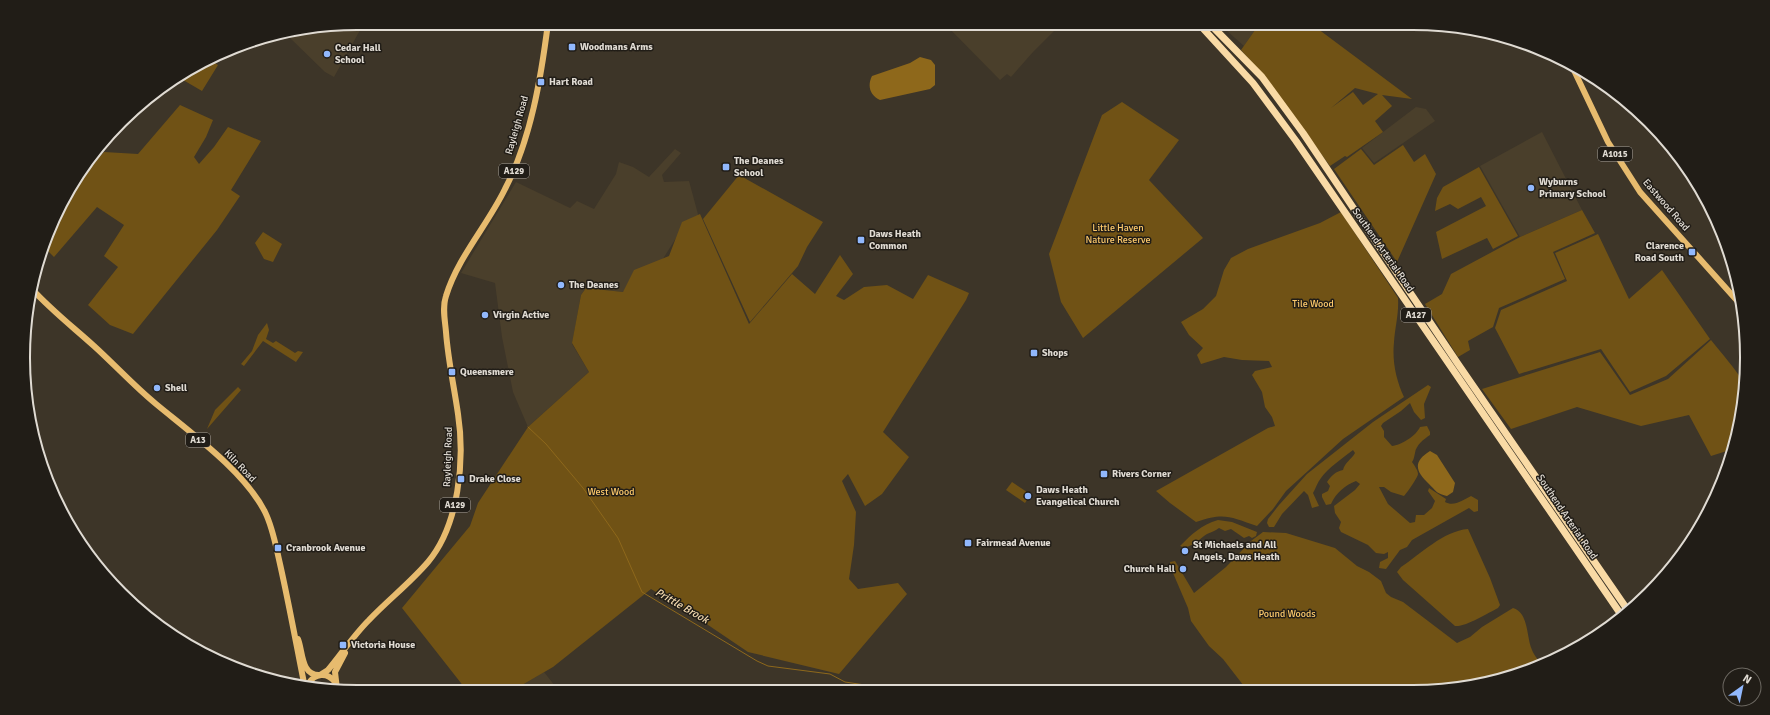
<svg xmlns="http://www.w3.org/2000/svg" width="1770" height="715" font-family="Signika,sans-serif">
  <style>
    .built { fill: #4a3f2b }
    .green { fill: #705215; fill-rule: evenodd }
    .water { fill: #8e681b }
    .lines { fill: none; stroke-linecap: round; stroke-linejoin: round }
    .stream { stroke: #8e681b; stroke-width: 1 }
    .major { stroke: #e7bb6e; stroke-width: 6 }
    .highway { stroke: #f9daa5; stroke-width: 7 }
    .poi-dot { fill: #91b8fd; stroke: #211d17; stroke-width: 1.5 }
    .labels { text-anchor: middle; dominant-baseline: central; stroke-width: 3; stroke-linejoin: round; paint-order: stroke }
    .shield { fill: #211d17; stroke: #a7a29b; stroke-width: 1 }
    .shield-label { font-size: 9px; font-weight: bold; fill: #e0dbd3 }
    .poi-label { font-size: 10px; font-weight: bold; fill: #e0dbd3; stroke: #211d17; text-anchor: start }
    .street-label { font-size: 10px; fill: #e0dbd3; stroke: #211d17 }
    .park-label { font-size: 10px; fill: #fcc96b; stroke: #211d17 }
    .water-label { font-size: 11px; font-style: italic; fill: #f5dbb0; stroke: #211d17 }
    .rim { fill: none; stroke: #e0dbd3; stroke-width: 2 }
  </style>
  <rect width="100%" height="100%" fill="#3d3528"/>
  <!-- built -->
  <path class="built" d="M357,23h7l-30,54 -9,-5 -37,-36 1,-2z
    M944,23h118l-29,29 -22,25 -4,-3 -7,6z
    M1218,23h42l-16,23z
    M1416,107l10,2 9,12 -61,42 -12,-15z
    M1542,132l40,78 -62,27 -40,-71z
    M675,149l6,4 -19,22 2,7 25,-1 10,37 -13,4 -30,48 -33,22 -37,-4 -5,7 -9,49 17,28 -61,55 -15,-35 -11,-55 -7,-54 -34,-10 55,-91 54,26 7,-7 17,8 22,-35 3,-12 14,5 16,10z
    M544,672l15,19 -49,1z"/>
  <!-- green -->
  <path class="green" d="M1260,23h50l102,76 -30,-4 10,11 -17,15 8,11 -36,25 -2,-1 -15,10 -65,-89 -24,-27zM1355,88l23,6 -15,11 -10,-13 -22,16z
    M209,59l9,6 -16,26 -24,-14 12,-9z
    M1122,102l57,38 -30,40 54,58 -120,100 -22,-36 -12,-48 53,-139z
    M180,105l33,15 -7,17 -12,20 5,7 15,-17 14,-20 33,14 -30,49 9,6 -23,34 -84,104 -23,-9 -22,-20 30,-38 -14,-11 20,-31 -27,-18 -43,50 -11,-11 24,-53 37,-41 34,2z
    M1403,145l11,17 11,-8 11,20 -39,88 -63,-93 27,-20 13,16z
    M1479,167l39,69 -25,13 -6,-11 -45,21 -6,-27 50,-26 -5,-9 -23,12 -8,-5 -15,7 2,-13 6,-11z
    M739,175l84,47 -16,25 -9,19 -48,56 -47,-103z
    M1582,210l13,23 -42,19 12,27 -66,29 -6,19 -25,14 2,9 -12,7 -33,-53 17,-10 9,-20 69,-37z
    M1341,212l57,86c1,16 -3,29 -4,44 -2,19 2,38 10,55l-61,42 -57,52 -13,18 -16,17c-27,-9 -32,-14 -61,-4l-26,-19 -14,-12 112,-63 7,-2 -3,-9 -7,-10 -3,-15 -10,-17 3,-4 17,-4 -3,-6 -27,-1 -18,-3 -23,7 -4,-9 6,-7 -14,-13 -8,-13 22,-13 13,-13 8,-26 7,-12 17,-9 72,-26z
    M700,214l49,110 43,-50 23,20 25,-39 13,19 -17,22 8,4 20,-13 23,-2 26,14 15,-24 41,18 -3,7 -83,132 26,25 -27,37 -17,12 -17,-32 -6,7 14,31 -2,33 -5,34 9,10 40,-6 9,11 -68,80 -91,-22 -68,-46 -29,-17 -98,78 -43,25h-42l-66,-84 68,-82 8,-23 50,-76 61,-55 -17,-29 9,-48 5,-7 37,4 11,-22 35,-14 13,-34z
    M263,232l19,12 -9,18 -9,-3 -9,-16z
    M1598,234l31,65 33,-29 48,69 -44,37 -36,16 -29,-43 -82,25 -24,-46 6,-18 66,-29 -12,-28z
    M267,323l2,7 -3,9 7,4 3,-2 19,12 3,-2 5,1 -7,10 -33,-21 -19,25 -3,-2 11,-13 6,-16z
    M1711,340c11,14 24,28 33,43 3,6 1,21 -4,26l2,2 -9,38 -22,7 -22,-41 -48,11 -64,-19 -66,22 -29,-40 118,-37 30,43 38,-16z
    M1428,385l3,2 -7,17 1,14 -4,2 -7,-8 -4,-9 -9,8 -18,12 -2,3 3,5v6l8,9c9,-1 24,-10 28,-19l7,-1 3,6v3c-6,4 -14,10 -15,18 -1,4 -1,6 -3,9 2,3 6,8 6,12 0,3 -11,19 -14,22l-13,-4 -7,-5h-5l9,17 22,19 5,-1 1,-7h8l8,-7 3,-7 -7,-10 1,-3 17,11 -1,3c9,5 18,-2 26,-6l7,4v11l-4,1 -5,-4 -57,32 -5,7 -7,3 -14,19 -7,-1 1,-6 8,-4v-6l-4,2 -8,-1 -8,-8 -27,-13 -2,-4 2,-6 -6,-9 -1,-7 21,-16 5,-6 -4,-3c-11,4 -20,12 -25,23l-5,1 -4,-8v-3l6,-3 2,-5 -3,-4c5,-7 8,-10 16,-12 2,-8 8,-10 12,-17l-2,-3c-10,8 -25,18 -32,28 -4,5 -5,10 -8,15l6,13 -7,2 -4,-13 -4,-4 -22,23 -8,13h-5l-2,-4 1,-4 11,-14 28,-31 66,-52z
    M238,387l3,3 -34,39 8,-19z
    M1012,482l15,10 -4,5 4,3 -2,3 -19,-13z
    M1218,520l14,2 25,10 -1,4 -4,2 -3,-2 -5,2 -13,-9 -6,2 -6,-3c-4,3 -8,4 -12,6 -7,4 -18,17 -27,12 12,-12 21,-21 38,-26z
    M1468,529l22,49 10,27 -2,3c-10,5 -32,19 -43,18l-52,-46 -6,-8 4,-5c20,-13 42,-36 67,-38z
    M1263,532l23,1 49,15 22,18 12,6 12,9 5,12 5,4 12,5 54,41 13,-6 12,-10 31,-19c16,5 13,28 19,42 2,5 7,11 10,15l-86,24 -209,1 -24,-31 -14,-13 -18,-25 -3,-13 -18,-42v-4l5,-1 19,32 32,-26 25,-26z"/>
  <!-- water -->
  <path class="water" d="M920,57l11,3 4,5v20l-5,4 -50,11c-10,-5 -13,-14 -8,-24l38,-13z
    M1430,451l7,4 18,28 -2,9 -6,4c-11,-3 -10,-4 -18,-12 -13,-12 -17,-22 1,-33z"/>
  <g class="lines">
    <!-- stream -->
    <path class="stream" d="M528,427l18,17 37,44 35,50 24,54 115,69 11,5 62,8 15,8 20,3 15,6
      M1726,449l5,11"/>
    <!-- major -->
    <path class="major" d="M1571,64l37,78 32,50 101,113
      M32,289c19,21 41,38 62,57 21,19 40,40 62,58 35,29 89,68 109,108 8,16 11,35 15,52 9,40 16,79 24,119
      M298,639c5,13 3,36 21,36
      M320,675l8,-5c14,-17 26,-35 41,-50 19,-20 41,-37 59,-58 31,-37 37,-102 30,-148 -4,-28 -10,-54 -12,-82 -1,-12 -4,-24 0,-36 12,-39 41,-70 59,-107 26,-50 36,-111 43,-166
      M308,684c7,-11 19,-12 27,-2
      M337,689l-2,-17 10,-19"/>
    <!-- highway -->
    <path class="highway" d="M1198,23l55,60 43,58 326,475
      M1209,23l53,54 41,56 155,231 171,248"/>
  </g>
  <!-- markers -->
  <g class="poi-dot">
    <rect x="568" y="43" width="8" height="8" rx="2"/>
    <circle cx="327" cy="54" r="4"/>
    <rect x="537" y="78" width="8" height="8" rx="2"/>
    <rect x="722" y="163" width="8" height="8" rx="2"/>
    <circle cx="1531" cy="188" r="4"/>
    <rect x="857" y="236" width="8" height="8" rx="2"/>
    <rect x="1688" y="248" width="8" height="8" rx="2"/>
    <circle cx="561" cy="285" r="4"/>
    <circle cx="485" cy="315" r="4"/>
    <rect x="1030" y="349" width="8" height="8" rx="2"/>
    <rect x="448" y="368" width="8" height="8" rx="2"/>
    <circle cx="157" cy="388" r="4"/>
    <rect x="1100" y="470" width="8" height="8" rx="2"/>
    <rect x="457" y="475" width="8" height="8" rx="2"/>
    <circle cx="1028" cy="496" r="4"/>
    <rect x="964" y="539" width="8" height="8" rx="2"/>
    <rect x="274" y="544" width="8" height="8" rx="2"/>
    <circle cx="1185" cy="551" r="4"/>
    <circle cx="1183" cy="569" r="4"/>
    <rect x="339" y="641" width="8" height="8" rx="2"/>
  </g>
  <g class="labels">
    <!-- shield labels -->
    <g class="shield">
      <rect x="1598" y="147" width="34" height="14" rx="3"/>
      <rect x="499" y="164" width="30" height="14" rx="3"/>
      <rect x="1401" y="308" width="30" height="14" rx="3"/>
      <rect x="186" y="433" width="24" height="14" rx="3"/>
      <rect x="440" y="498" width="30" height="14" rx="3"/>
    </g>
    <g class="shield-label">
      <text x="1615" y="154">A1015</text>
      <text x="514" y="171">A129</text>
      <text x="1416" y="315">A127</text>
      <text x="198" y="440">A13</text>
      <text x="455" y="505">A129</text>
    </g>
    <!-- poi labels -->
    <g class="poi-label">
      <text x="580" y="47">Woodmans Arms</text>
      <text x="335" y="48">Cedar Hall<tspan x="335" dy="12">School</tspan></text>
      <text x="549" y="82">Hart Road</text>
      <text x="734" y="161">The Deanes<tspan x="734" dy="12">School</tspan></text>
      <text x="1539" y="182">Wyburns<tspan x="1539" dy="12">Primary School</tspan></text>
      <text x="869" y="234">Daws Heath<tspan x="869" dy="12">Common</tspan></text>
      <text x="1684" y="246" text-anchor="end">Clarence<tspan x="1684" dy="12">Road South</tspan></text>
      <text x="569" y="285">The Deanes</text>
      <text x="493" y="315">Virgin Active</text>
      <text x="1042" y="353">Shops</text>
      <text x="460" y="372">Queensmere</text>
      <text x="165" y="388">Shell</text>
      <text x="1112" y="474">Rivers Corner</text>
      <text x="469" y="479">Drake Close</text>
      <text x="1036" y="490">Daws Heath<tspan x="1036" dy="12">Evangelical Church</tspan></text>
      <text x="976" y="543">Fairmead Avenue</text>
      <text x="1193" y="545">St Michaels and All<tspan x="1193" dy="12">Angels, Daws Heath</tspan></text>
      <text x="286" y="548">Cranbrook Avenue</text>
      <text x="1175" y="569" text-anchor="end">Church Hall</text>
      <text x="351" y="645">Victoria House</text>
    </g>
    <!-- street labels -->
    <g class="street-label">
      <text transform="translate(517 125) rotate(-74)">Rayleigh Road</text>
      <text transform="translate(1666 205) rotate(49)">Eastwood Road</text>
      <text transform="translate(1383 250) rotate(55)">Southend Arterial Road</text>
      <text transform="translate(448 457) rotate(-88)">Rayleigh Road</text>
      <text transform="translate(240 466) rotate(46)">Kiln Road</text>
      <text transform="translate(1567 517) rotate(56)">Southend Arterial Road</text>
    </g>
    <!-- park labels -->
    <g class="park-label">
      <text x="1118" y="228">Little Haven<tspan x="1118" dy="12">Nature Reserve</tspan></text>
      <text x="1313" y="304">Tile Wood</text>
      <text x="611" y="492">West Wood</text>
      <text x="1287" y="614">Pound Woods</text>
    </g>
    <!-- water labels -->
    <g class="water-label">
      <text transform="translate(682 606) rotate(30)">Prittle Brook</text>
    </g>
  </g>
  <!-- crop -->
  <path d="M0 0H1770V715H0ZM357 30H1413A327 327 0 0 1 1740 357V358A327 327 0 0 1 1413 685H357A327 327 0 0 1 30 358V357A327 327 0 0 1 357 30Z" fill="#211d17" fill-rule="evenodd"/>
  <path class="rim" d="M357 30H1413A327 327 0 0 1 1740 357V358A327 327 0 0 1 1413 685H357A327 327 0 0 1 30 358V357A327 327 0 0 1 357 30Z"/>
  <!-- north arrow -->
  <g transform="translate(1742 687) rotate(33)"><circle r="19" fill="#211d17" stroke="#6d6962"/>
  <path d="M0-3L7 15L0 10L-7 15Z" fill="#91b8fd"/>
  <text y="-6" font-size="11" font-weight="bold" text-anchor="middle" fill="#e0dbd3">N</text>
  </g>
</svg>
